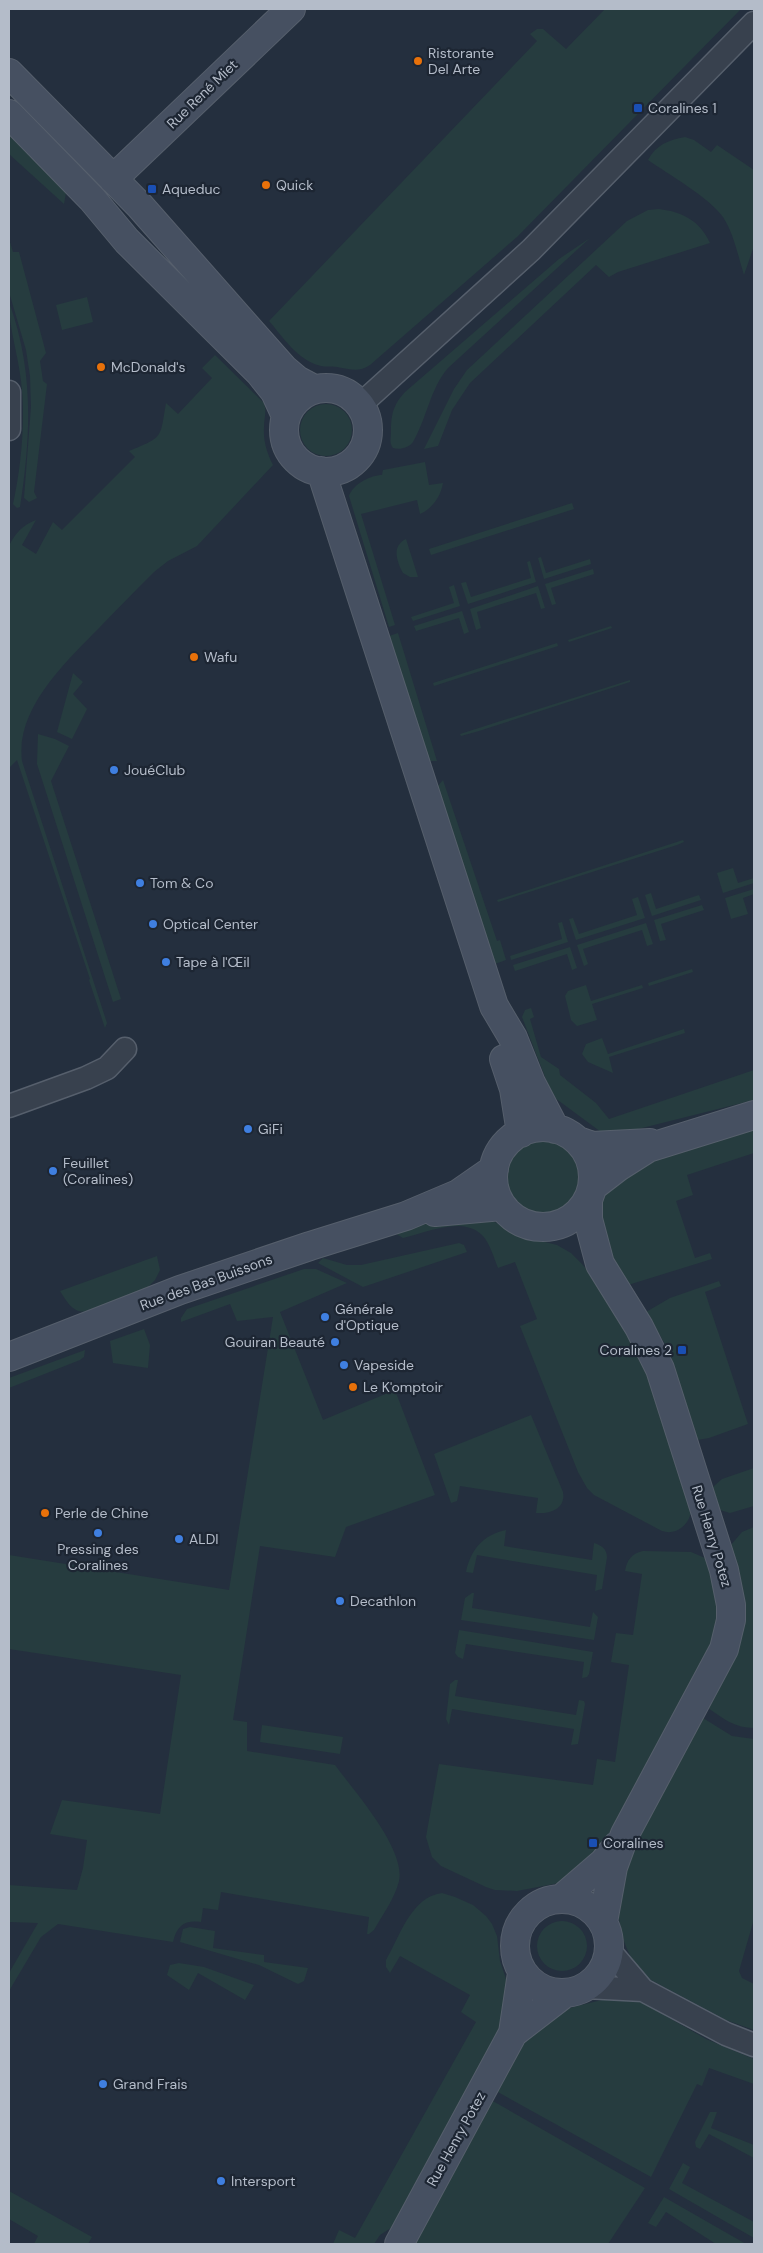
<svg xmlns="http://www.w3.org/2000/svg" width="763" height="2253" font-family="'DM Sans',sans-serif">
  <style>
    .green { fill: #263c3f }
    .lines { fill: none; stroke-linecap: round; stroke-linejoin: round }
    .street-casing { stroke: #565f6c; stroke-width: 25 }
    .secondary-casing { stroke: #565f6c; stroke-width: 30 }
    .street { stroke: #38414e; stroke-width: 22 }
    .secondary { stroke: #465061; stroke-width: 28 }
    .food-dot { fill: #e8710a; stroke: #1d2633; stroke-width: 2 }
    .transit-dot { fill: #1a4fb4; stroke: #1d2633; stroke-width: 2 }
    .shop-dot { fill: #3f7fe0; stroke: #1d2633; stroke-width: 2 }
    .labels { text-anchor: middle; dominant-baseline: central; stroke-width: 4.5; stroke-linejoin: round; paint-order: stroke }
    .poi-label { font-size: 14px; fill: #b4bcc9; stroke: #1d2633; text-anchor: start }
    .street-label { font-size: 14px; fill: #b4bcc9; stroke: #1d2633 }
  </style>
  <rect width="100%" height="100%" fill="#242f3e"/>
  <!-- green -->
  <path class="green" d="M605,9h136l-224,228 -147,128c-12,8 -20,4 -33,2 -6,-1 -11,0 -16,-1 -23,-5 -38,-29 -52,-45l268,-280 -7,-7 7,-5h6l23,20z
    M9,135l57,58 -2,11 -55,-50z
    M685,137l9,3 17,12 6,-7 37,25v76l-10,29c-6,-19 -10,-41 -21,-58 -13,-19 -55,-43 -75,-57 8,-15 20,-20 37,-23z
    M659,209c24,3 41,12 51,34l-92,29 -9,5 -13,-12 -126,118 -18,27 -14,36 -14,3 30,-60 13,-19 160,-149 21,-11z
    M590,238l-142,130c-18,21 -21,50 -35,74 -4,6 -14,8 -20,6 -4,-5 -2,-10 -2,-16 0,-17 2,-27 14,-40l154,-133z
    M9,239l4,13h6l27,101 -6,8 3,20 4,3 -13,108 3,6 -8,4 -5,-4 7,-91 -1,-31 -4,-26 -17,-58z
    M87,297l6,25 -31,8 -6,-25z
    M9,302c25,69 22,133 11,205l-3,1 -4,-4c8,-36 13,-85 8,-123 -3,-27 -12,-52 -12,-79z
    M215,355l49,48c3,9 0,15 0,24 -1,14 3,26 9,38l-76,81 -29,15 -14,11c-18,18 -36,36 -54,55 -33,34 -85,81 -78,134l85,262 -2,5 -16,-48 1,-1 -73,-219 -8,8v-222c6,-13 14,-21 27,-26l-14,25 14,9 17,-32 9,8 73,-73 -6,-6c35,-14 31,-13 37,-48l12,11 34,-36 -10,-10z
    M300 430a26 26 0 1 1 52 0a26 26 0 1 1-52 0Z
    M425,462l4,23 14,-2c-2,13 -11,26 -23,31l-3,-14 -56,14 34,111 -6,2 -40,-131c4,-12 22,-21 33,-21l1,-5z
    M572,503l2,6 -143,46 -2,-6z
    M406,539l12,38h-8l-7,-4c-6,-11 -12,-27 3,-34z
    M541,557l5,16 44,-14 1,5 -47,15 -6,-21z
    M530,561l6,21 -68,22 -7,-21 5,-1 5,15 60,-19 -4,-16z
    M593,569l1,5 -43,14 5,16 -4,1 -7,-21z
    M454,585l6,21 -47,15 -2,-4 43,-14 -5,-16z
    M538,586l7,22 -4,1 -5,-16 -59,19 4,16 -5,2 -6,-21z
    M462,611l7,21 -5,2 -5,-16 -43,13 -2,-5z
    M611,626l1,2 -43,14 -1,-2z
    M398,633l39,128h-9l-42,-124z
    M557,643l1,3 -124,40 -1,-3z
    M73,673l10,9 -10,12 14,15 -15,30 -15,-7z
    M630,680v2l-151,49 -18,5 -1,-2z
    M38,734l17,5 14,7 -18,35 70,218 -8,3 -76,-238z
    M443,780l54,161 3,-1 6,20 -11,4 -58,-177z
    M683,840l1,2 -7,3 -179,57 -1,-2z
    M733,868l5,15 16,-5v5l-31,10 -6,-20z
    M754,889v5l-11,4 5,16 -17,5 -6,-21z
    M651,893l5,16 43,-14 2,5 -49,16 -7,-21z
    M638,897l7,21 -69,22 -7,-21 4,-1 6,16 58,-19 -5,-16z
    M702,905l2,5 -43,14 5,16 -6,1 -6,-21z
    M562,922l6,20 -57,18 -1,-4 52,-17 -4,-16z
    M646,923l7,21 -6,2 -5,-16 -59,19 5,15 -4,2 -7,-21z
    M570,947l7,21 -5,2 -5,-16 -52,17 -2,-6z
    M692,969l1,3 -44,14 -1,-3z
    M586,985l5,16 51,-16 1,3 -51,16 5,16 -20,6 -6,-6 -6,-24 3,-5z
    M531,1008l3,9 -4,2 11,38 18,12 1,6 36,28 13,16 145,-49v30l-120,30 -33,2 -46,-34 -5,-8 -28,-73 3,-7z
    M684,1029l1,4 -76,24 4,16 -25,-11 -6,-8 4,-10 16,-6 6,16z
    M754,1128v25l-67,22 6,20 -17,6 19,57 15,-5 2,6 -84,26 -26,-46 -1,-37 4,-7 29,-29z
    M507 1177a36 36 0 1 1 72 0a36 36 0 1 1-72 0Z
    M442,1220h49l30,16 36,9 14,8 11,11 11,13 47,75 51,157c0,15 -15,27 -29,22l-68,-36 -7,-7 -9,-16 -58,-146 17,-7 -22,-57 -17,6c-4,-10 -8,-24 -15,-32 -20,-21 -57,-3 -80,2l-10,-6z
    M459,1243l5,2 3,7 -104,35 -45,-24 5,-5 24,7h14z
    M157,1256l3,14 -5,10 -10,10 -56,21c-15,4 -22,-9 -29,-20z
    M304,1269h12l31,14 -67,29 43,108 72,-30 40,105 -89,32 -11,30 -75,-11 -27,174 14,2v29l88,14c19,26 71,84 64,116 -4,17 -16,33 -25,49l-5,4h-2l2,-17 -148,-25 -3,18 -15,-2 -2,14c-16,-2 -24,3 -28,20l-115,-18 -17,13 -32,54v-18l29,-50 -29,-1v-37l68,5 6,-22 4,-28 -37,-6 12,-34 98,14 21,-139 -172,-26v-94l220,35 44,-273 -36,4 -7,-17 -49,18v-4l6,-9z
    M719,1281l2,5 -16,6 43,132 -39,14 -12,2 -29,-91 -22,-37 24,-14z
    M144,1329l6,16 -2,23 -35,-5 -3,-22z
    M85,1350l-1,7 -4,3 -71,28v-10z
    M531,1415l32,77c3,17 -13,22 -27,21l2,-15 -78,-12 -3,15 -6,2 -17,-49z
    M754,1468v38l-24,7 -10,-3 -7,-23 9,-8z
    M754,1527v201c-19,0 -30,-9 -46,-20l25,-46 6,-18 -9,-98 12,-14z
    M506,1530l-2,16 88,14 2,-17c7,2 13,6 13,14l-5,32 -7,2 2,-16 -120,-20 -4,18 -7,-1c5,-23 17,-37 40,-42z
    M643,1551l48,1 14,6 5,7 8,33v18l-10,40 -104,193 -40,33 -47,9 -22,-1 -9,-3 -45,-21 -9,-9 -6,-20 13,-73 154,21 4,-26 18,3 14,-97 -18,-3 5,-29 17,2 9,-61 -17,-3c2,-11 7,-18 18,-20z
    M472,1593h2l-2,15 118,19 3,-15 5,5 -4,23 -133,-20 4,-22z
    M459,1630l134,22 -4,22 -2,3 -5,1 2,-16 -118,-18 -3,15 -5,-2 -3,-4z
    M455,1680h3l-3,16 121,19 3,-15 5,1 1,3 -7,40 -7,1 3,-16 -122,-20 -3,16 -3,-6 4,-35z
    M703,1718l29,18 22,3v180l-15,52 3,7 12,6v46l-28,-10 -75,-40c-33,-25 -36,-71 -32,-110z
    M262,1725l81,12 -3,17 -80,-12z
    M442,1893l13,4 18,8 13,11 6,8 5,12 3,25 6,18v45l-112,202 -14,9 -6,9h-41l6,-14 16,8 121,-216 -15,-10 9,-17 -70,-39 -10,17 -4,-6v-7c14,-24 25,-63 56,-67z
    M537 1946a25 25 0 1 1 50 0a25 25 0 1 1-50 0Z
    M190,1927l25,4 -2,17 51,7v7l44,6 -4,13 -6,3 -39,-19 -79,-23 3,-13z
    M179,1963l25,4 50,18 -9,15 -47,-27 -9,17 -22,-15 3,-10z
    M618,1996l20,4 68,39 48,20v25l-45,-16 -7,18 -5,-2 -46,93 -155,-86 31,-55 26,-24z
    M491,2100l154,88 -37,56h-196z
    M710,2112h7l-6,16 43,17v13l-45,-24 -9,15 -4,-2 -1,-5z
    M683,2163l7,4 -8,16 72,39v16l-85,-49z
    M9,2191l83,46 -4,7h-54l4,-8 -29,-17z
    M664,2197l82,47h-30l-50,-32 -10,15 -8,-4z"/>
  <g class="lines">
    <defs>
      <path id="street" d="M9,392v37
        M360,405l171,-155 223,-227
        M9,1106l77,-28 21,-10 18,-19
        M609,1950l34,40 83,44 28,11
        M586,1987l57,3"/>
      <path id="secondary" d="M9,73l131,133 144,163 13,11 17,9
        M9,114l83,85 35,42 132,131 16,20 11,24
        M113,179l178,-170
        M284 430a42 42 0 1 1 84 0a42 42 0 1 1-84 0Z
        M321,471l173,535 19,32 18,45 24,46
        M504,1059l10,30 7,44
        M493 1177a50 50 0 1 1 100 0a50 50 0 1 1-100 0Z
        M578,1141l14,5 58,-3
        M592,1187l26,-20 30,-19 106,-33
        M588,1199v20l12,45 39,63 21,42 64,201 7,35v15l-7,29 -99,185 -12,33 -10,55
        M435,1212l67,-6
        M9,1357l171,-67 130,-44 96,-30 52,-22 36,-25
        M515 1946a47 47 0 1 1 94 0a47 47 0 1 1-94 0Z
        M561,1899l43,-37 13,-16
        M513,2033l52,-40
        M399,2244l114,-211 9,-60"/>
    </defs>
    <!-- street casing -->
    <use href="#street" class="street-casing"/>
    <!-- secondary casing -->
    <use href="#secondary" class="secondary-casing"/>
    <!-- street -->
    <use href="#street" class="street"/>
    <!-- secondary -->
    <use href="#secondary" class="secondary"/>
  </g>
  <!-- markers -->
  <g class="food-dot">
    <circle cx="418" cy="61" r="5"/>
    <circle cx="266" cy="185" r="5"/>
    <circle cx="101" cy="367" r="5"/>
    <circle cx="194" cy="657" r="5"/>
    <circle cx="353" cy="1387" r="5"/>
    <circle cx="45" cy="1513" r="5"/>
  </g>
  <g class="transit-dot">
    <rect x="633" y="103" width="10" height="10" rx="2.5"/>
    <rect x="147" y="184" width="10" height="10" rx="2.5"/>
    <rect x="677" y="1345" width="10" height="10" rx="2.5"/>
    <rect x="588" y="1838" width="10" height="10" rx="2.5"/>
  </g>
  <g class="shop-dot">
    <circle cx="114" cy="770" r="5"/>
    <circle cx="140" cy="883" r="5"/>
    <circle cx="153" cy="924" r="5"/>
    <circle cx="166" cy="962" r="5"/>
    <circle cx="248" cy="1129" r="5"/>
    <circle cx="53" cy="1171" r="5"/>
    <circle cx="325" cy="1317" r="5"/>
    <circle cx="335" cy="1342" r="5"/>
    <circle cx="344" cy="1365" r="5"/>
    <circle cx="98" cy="1533" r="5"/>
    <circle cx="179" cy="1539" r="5"/>
    <circle cx="340" cy="1601" r="5"/>
    <circle cx="103" cy="2084" r="5"/>
    <circle cx="221" cy="2181" r="5"/>
  </g>
  <g class="labels">
    <!-- poi labels -->
    <g class="poi-label">
      <text x="428" y="53">Ristorante<tspan x="428" dy="16">Del Arte</tspan></text>
      <text x="648" y="108">Coralines 1</text>
      <text x="276" y="185">Quick</text>
      <text x="162" y="189">Aqueduc</text>
      <text x="111" y="367">McDonald's</text>
      <text x="204" y="657">Wafu</text>
      <text x="124" y="770">JouéClub</text>
      <text x="150" y="883">Tom &amp; Co</text>
      <text x="163" y="924">Optical Center</text>
      <text x="176" y="962">Tape à l'Œil</text>
      <text x="258" y="1129">GiFi</text>
      <text x="63" y="1163">Feuillet<tspan x="63" dy="16">(Coralines)</tspan></text>
      <text x="335" y="1309">Générale<tspan x="335" dy="16">d'Optique</tspan></text>
      <text x="325" y="1342" text-anchor="end">Gouiran Beauté</text>
      <text x="672" y="1350" text-anchor="end">Coralines 2</text>
      <text x="354" y="1365">Vapeside</text>
      <text x="363" y="1387">Le K'omptoir</text>
      <text x="55" y="1513">Perle de Chine</text>
      <text x="189" y="1539">ALDI</text>
      <text x="98" y="1549" text-anchor="middle">Pressing des<tspan x="98" dy="16">Coralines</tspan></text>
      <text x="350" y="1601">Decathlon</text>
      <text x="603" y="1843">Coralines</text>
      <text x="113" y="2084">Grand Frais</text>
      <text x="231" y="2181">Intersport</text>
    </g>
    <!-- street labels -->
    <g class="street-label">
      <text transform="translate(202 94) rotate(-44)">Rue René Miet</text>
      <text transform="translate(206 1282) rotate(-20)">Rue des Bas Buissons</text>
      <text transform="translate(712 1536) rotate(73)">Rue Henry Potez</text>
      <text transform="translate(456 2139) rotate(-61)">Rue Henry Potez</text>
    </g>
  </g>
  <!-- border -->
  <rect width="763" height="2253" fill="none" stroke="#b4bcc9" stroke-width="20"/>
</svg>
